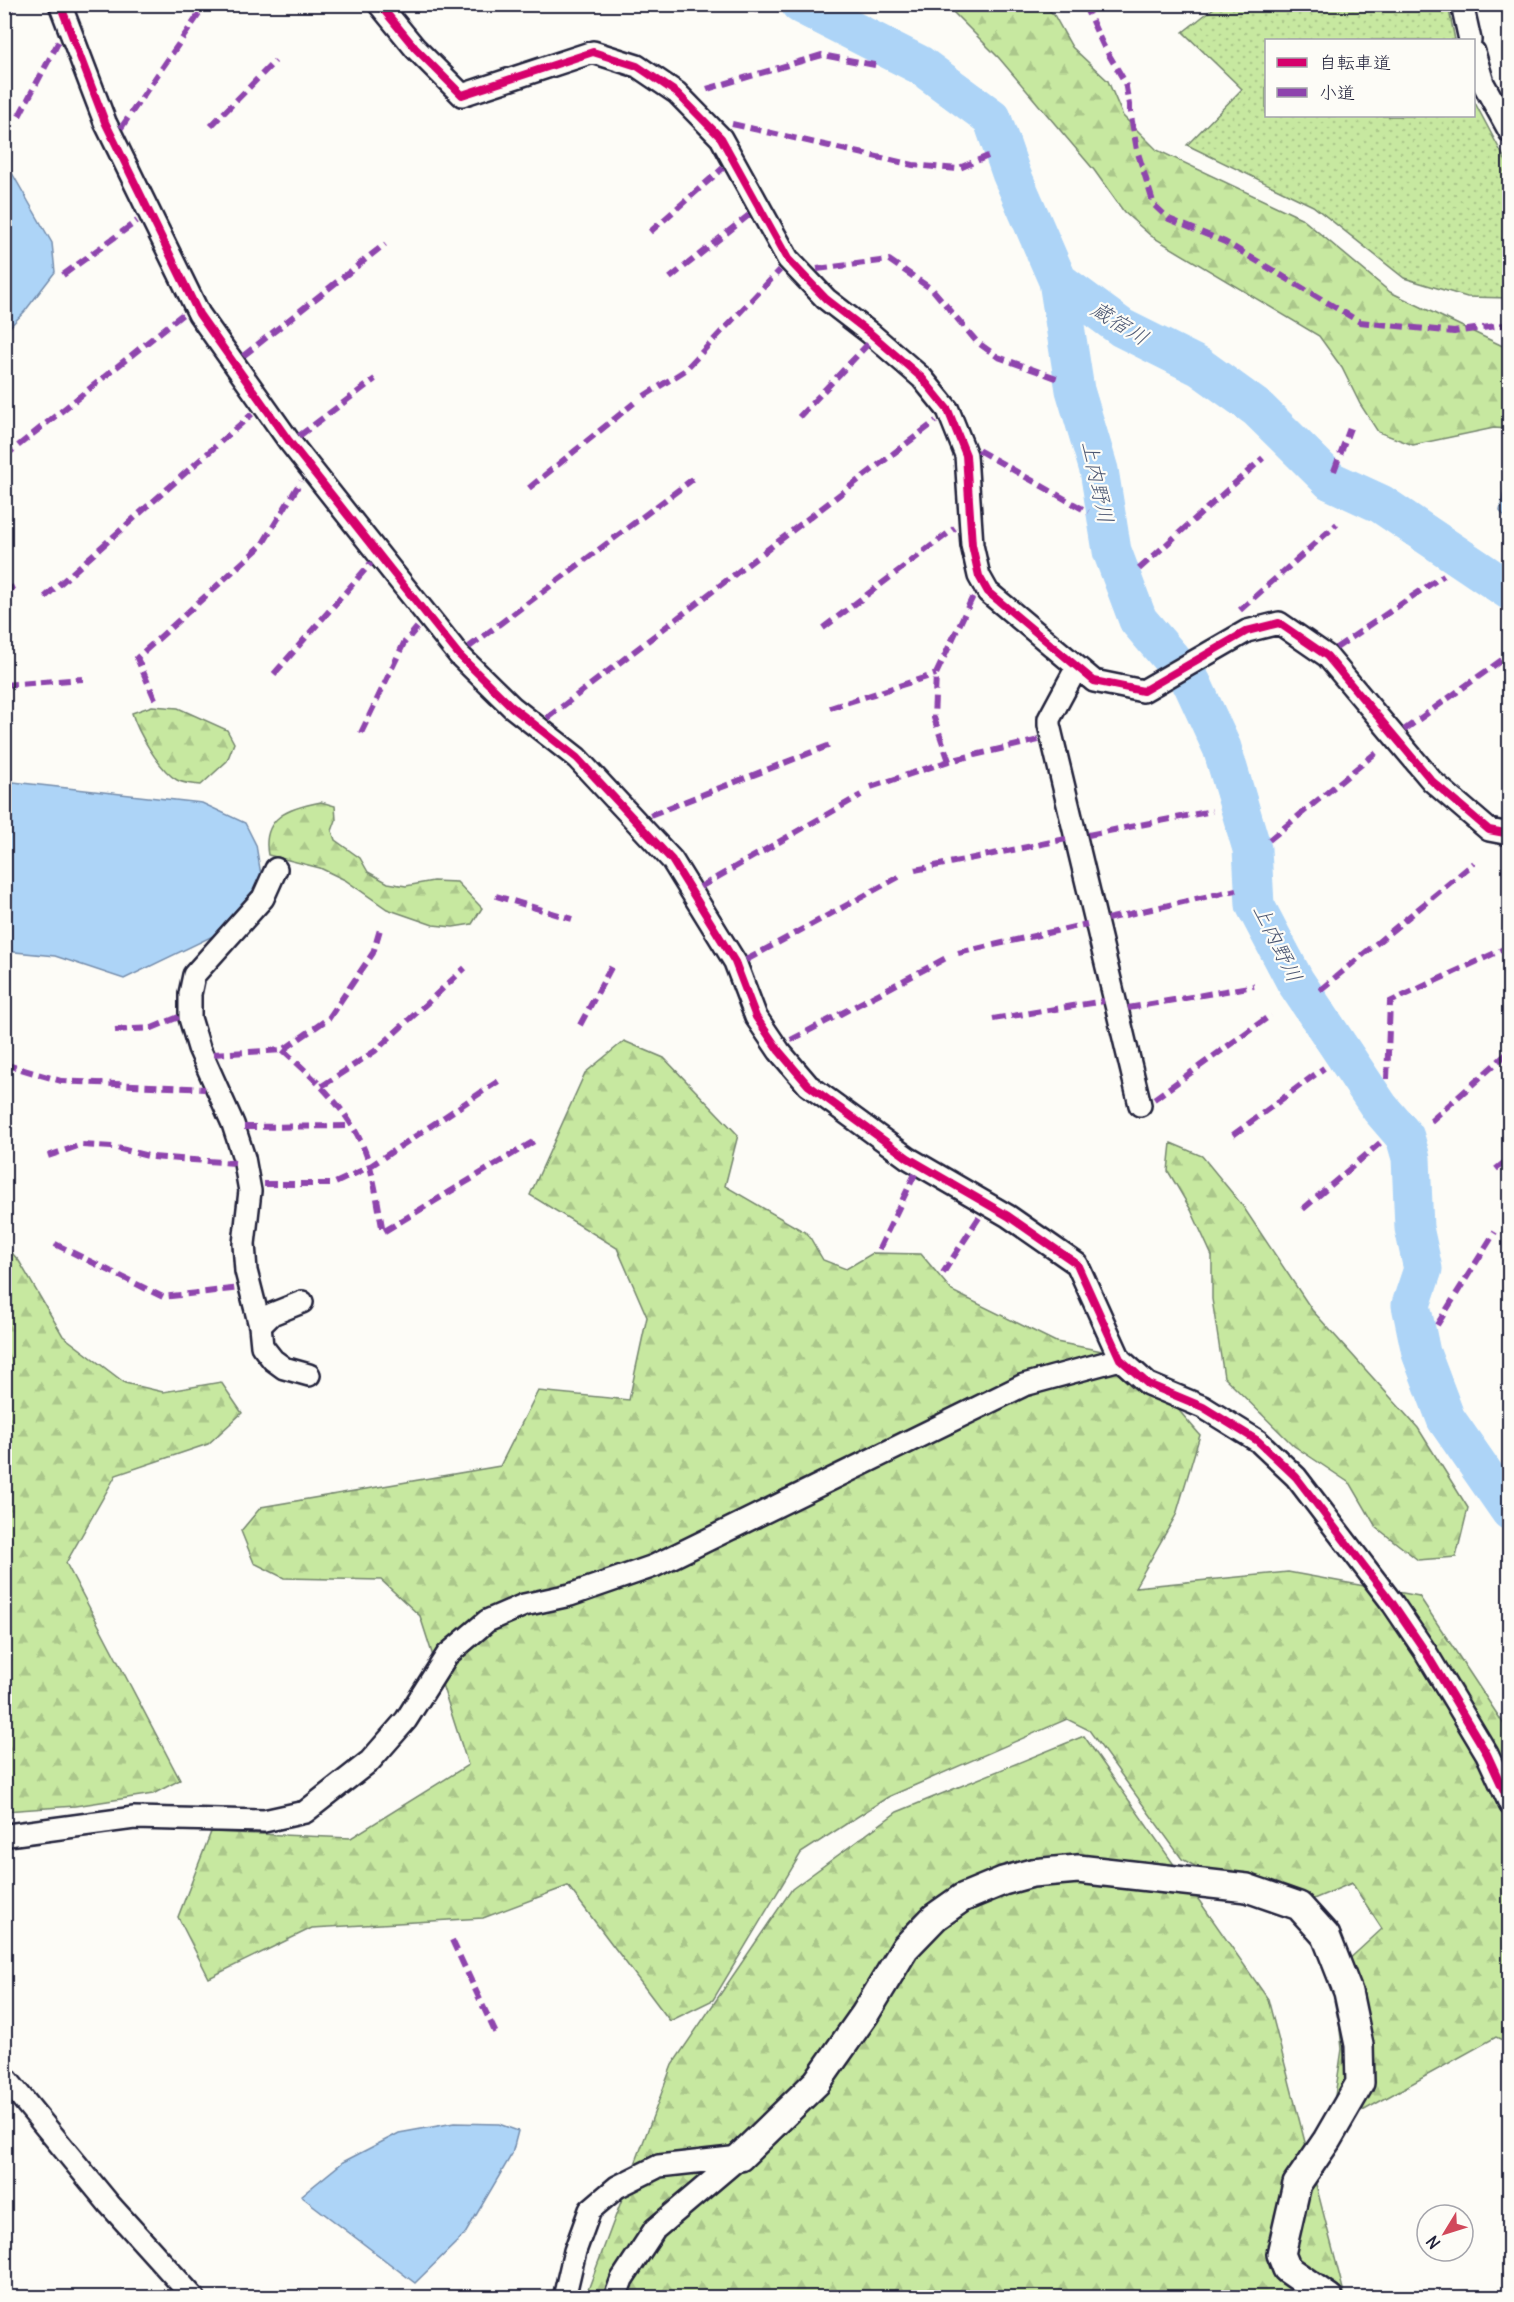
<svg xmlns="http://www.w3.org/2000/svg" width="1514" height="2302" font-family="Delius,'Klee One',sans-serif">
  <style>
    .grass { fill: url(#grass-dots); stroke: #74856e; stroke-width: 1.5 }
    .forest { fill: url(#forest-firs); stroke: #74856e; stroke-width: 1.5 }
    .water { fill: #add4f7; stroke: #758dac; stroke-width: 1.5 }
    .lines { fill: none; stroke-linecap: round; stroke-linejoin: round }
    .river { stroke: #add4f7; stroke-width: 39 }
    .minor-casing { stroke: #22223b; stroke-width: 26 }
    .tertiary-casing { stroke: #22223b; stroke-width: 32 }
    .minor { stroke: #fdfcf7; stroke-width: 21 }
    .tertiary { stroke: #fdfcf7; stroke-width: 27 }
    .quiet { stroke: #8e44ad; stroke-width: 6; stroke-dasharray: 12 6; stroke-linecap: butt }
    .cycleway-casing { stroke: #fdfcf7; stroke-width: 11 }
    .cycleway { stroke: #d6006c; stroke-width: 8 }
    .labels { text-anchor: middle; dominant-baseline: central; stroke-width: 4.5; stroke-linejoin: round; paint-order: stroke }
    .water-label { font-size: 21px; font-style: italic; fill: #4c5773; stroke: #fdfcf7 }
  </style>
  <defs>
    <pattern id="grass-dots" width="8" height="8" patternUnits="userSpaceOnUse" patternTransform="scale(1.5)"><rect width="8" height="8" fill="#c7e8a0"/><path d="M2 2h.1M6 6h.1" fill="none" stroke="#abc78b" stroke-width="1.8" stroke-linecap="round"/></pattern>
    <pattern id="forest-firs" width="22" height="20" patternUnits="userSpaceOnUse" patternTransform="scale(1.5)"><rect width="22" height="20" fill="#c7e8a0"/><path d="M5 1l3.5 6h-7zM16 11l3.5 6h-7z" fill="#abc78b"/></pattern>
  </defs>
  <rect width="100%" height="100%" fill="#fdfcf7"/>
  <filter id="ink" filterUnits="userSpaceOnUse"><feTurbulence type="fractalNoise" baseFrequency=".0167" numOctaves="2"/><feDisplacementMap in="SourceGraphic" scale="12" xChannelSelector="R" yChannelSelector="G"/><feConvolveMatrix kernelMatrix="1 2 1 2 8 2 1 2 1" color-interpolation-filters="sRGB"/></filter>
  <g filter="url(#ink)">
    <!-- grass -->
    <path class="grass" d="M1219,4l229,1 7,35h-189v76h208v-15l35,66v131l-42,-1 -63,-19 -91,-72 -126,-61 55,-56 -59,-57z"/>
    <!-- forest -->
    <path class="forest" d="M946,5h98l10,10 18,32 36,34 15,35 34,34 144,68 89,74 119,57v80l-15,-1 -81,17 -35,-13 -18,-28 -18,-36 -23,-32 -168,-100 -27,-24 -30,-42 -95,-112z
      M152,706l26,2 49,22 7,13 -7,18 -26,24c-7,-1 -17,-1 -24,-5 -17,-9 -40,-49 -45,-67z
      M321,802l14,4 1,14 -4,11 3,9 25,18 8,14 20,11 18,3 27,-5 24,1 25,26 -10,16 -19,3 -20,-2 -46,-16 -42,-29 -25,-12 -52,-13c-7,-38 21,-47 53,-53z
      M624,1041l40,17 74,77 -13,51 83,48 15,26 23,9 27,-16 48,1 31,37 104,51 77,15 67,78 -24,80 -41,72 153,-15 131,24 90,136v311l-13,-6 -166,92 12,-80 -8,-76 48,-44 -30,-46 -72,30 -98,-54 -93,-129 -22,-11 -179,78 -87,56 -88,147 -43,21 -102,-135 -85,32 -171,10 -103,50 -31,-61 33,-85 140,6 117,-73 -48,-149 -39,-36 -97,-2 -30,-15 -13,-32 20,-24 239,-41 38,-75 91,9 18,-83 -30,-69 -87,-53 55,-122z
      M1171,1143l31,13 40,49 70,105 106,118 50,80 -12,49 -38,3 -42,-33 -25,-43 -57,-38 -70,-69 -12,-78v-43l-21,-46 -23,-39z
      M5,1245l14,16 44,75 62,47 38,9 58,-10 21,31 -34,31 -92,31 -50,88 114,217 -27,14 -78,12 -70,5z
      M1084,1736l184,263 77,298 -760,1 87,-233 120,-176 105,-77z"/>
    <!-- water -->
    <path class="water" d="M4,159l48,84 3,29 -30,39 -20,21z
      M1509,468v54l-9,-11z
      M4,781l198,22 43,20 11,22 6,36 -49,55 -89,43 -69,-23 -50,-5z
      M454,2123l45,1 19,7 -6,23 -47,80 -50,49 -114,-87 42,-34 56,-29z"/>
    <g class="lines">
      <!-- river -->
      <path class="river" d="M800,4l120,61 72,53 19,55 47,108 64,47 78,39 58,42 73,72 50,23 129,87
        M1058,281l17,109 24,80 13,81 26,69 54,63 30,65 30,101 3,56 40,76 85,127 25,29 6,21 3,70 9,41 -12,36 10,48 25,66 64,92"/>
      <defs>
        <path id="minor" d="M60,4l45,118 94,192 90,127 102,129 68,85 53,52 65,51 95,102 63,102 21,55 23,34 29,34 100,73 100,58 69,48 43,95 28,25 55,23 55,34 38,36 97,127 32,47 62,103 23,50
          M379,4l36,44 47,47 131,-43 44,14 40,27 44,45 67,121 38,40 44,34 52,45 26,32 18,45 6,90 7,31 9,16 106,89 49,10 104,-60 32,-8 48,33 105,125 57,49 21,4
          M1462,4l8,36
          M1474,52l9,31 27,49
          M1077,667l-28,52v6l91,380
          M276,869l-13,29 -69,77 -4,19v24l9,30 34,76 11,34 6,33 -6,53 2,27 14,55 2,20 11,14 11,8 25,7
          M260,1326l12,-12 30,-12
          M4,1833l4,2 126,-17 130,3 41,-9 65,-51 36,-41 41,-65 40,-34 37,-16 46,-10 84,-29 370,-181 96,-26
          M4,2076l105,128 85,94
          M564,2298l11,-47 15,-41 27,-23 42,-21 81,-9
          M615,2298l7,-19 33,-50 85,-72"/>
        <path id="tertiary" d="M740,2157l77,-75 48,-68 40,-66 30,-31 27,-19 41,-17 29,-8 46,-4 169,19 52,18 27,30 22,56 11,53 1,38 -33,57 -30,44 -16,70 6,15 42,29"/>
      </defs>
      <!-- minor casing -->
      <use href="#minor" class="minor-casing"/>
      <!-- tertiary casing -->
      <use href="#tertiary" class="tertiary-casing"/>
      <!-- minor -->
      <use href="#minor" class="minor"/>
      <!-- tertiary -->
      <use href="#tertiary" class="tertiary"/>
      <!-- quiet -->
      <path class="quiet" d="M734,4l24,5
        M1084,4l19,41 22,37 12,68 17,55 15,14 56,23 135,80 94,10 56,-8
        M4,18l11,-14
        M707,89l115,-34 58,11
        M19,116l40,-75
        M732,124l181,41 44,4 31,-13
        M211,126l64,-65
        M121,128l85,-124
        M650,232l73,-64
        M817,269l72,-9 44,30 44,52 21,15 64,23
        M63,275l74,-54
        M670,278l79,-63
        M243,356l142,-112
        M644,396l40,-25 96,-101
        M799,417l69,-73
        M299,436l76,-57
        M978,450l110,62
        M4,457l179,-143
        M1334,471l16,-43
        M529,488l105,-85
        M763,553l173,-132
        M1139,569l124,-111
        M4,592l10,-5
        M45,597l207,-183
        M1240,610l97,-86
        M823,628l132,-100
        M469,647l224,-168
        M1336,648l108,-73
        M274,674l97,-111
        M4,685l79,-6
        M155,699l-18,-41 125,-113 39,-64
        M830,708l106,-34
        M547,718l209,-160
        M1404,730l106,-76
        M361,733l43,-90 17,-20
        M949,761l-15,-43 2,-44 39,-82
        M871,787l78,-26 94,-22
        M650,815l183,-71
        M1088,835l124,-24
        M1269,840l109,-89
        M915,870l151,-31
        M700,887l161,-92
        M496,896l76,23
        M1107,919l129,-29
        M958,953l129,-29
        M746,960l158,-86
        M1320,990l154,-127
        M1128,1008l126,-22
        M993,1019l111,-18
        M580,1025l34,-63
        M115,1030l37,-2 29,-12
        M791,1040l157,-83
        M283,1050c34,31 67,61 83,104 9,25 12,53 17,78l153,-92
        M213,1054l70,-4 46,-32 44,-65 8,-27
        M4,1064l57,17 144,8
        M1387,1079l3,-77 120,-56
        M322,1086l53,-35 90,-83
        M1154,1099l117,-84
        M1431,1121l79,-70
        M244,1127l107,-1
        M1233,1135l91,-67
        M48,1156l33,-11 32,2 39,10 83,6
        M1496,1169l14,-11
        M264,1184h69l36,-17 134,-89
        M1303,1209l77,-66
        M55,1244l108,53 77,-9
        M879,1249l36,-75
        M943,1273l39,-60
        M1437,1325l58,-93
        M1506,1473l4,-7
        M452,1940l45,96"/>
      <defs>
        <path id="cycleway" d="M60,4l45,118 94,192 90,127 102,129 68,85 53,52 65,51 95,102 63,102 21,55 23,34 29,34 100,73 100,58 69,48 43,95 28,25 55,23 55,34 38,36 97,127 32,47 62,103 23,50
          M379,4l36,44 47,47 131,-43 44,14 40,27 44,45 67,121 38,40 44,34 52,45 26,32 18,45 6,90 7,31 9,16 106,89 49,10 104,-60 32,-8 48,33 105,125 57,49 21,4"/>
      </defs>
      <!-- cycleway casing -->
      <use href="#cycleway" class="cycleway-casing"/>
      <!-- cycleway -->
      <use href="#cycleway" class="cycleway"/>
    </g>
  </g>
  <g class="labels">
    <!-- water labels -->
    <g class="water-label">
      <text transform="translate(1120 323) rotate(32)">蔵宿川</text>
      <text transform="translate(1098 482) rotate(78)">上内野川</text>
      <text transform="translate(1278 943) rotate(64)">上内野川</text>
    </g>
  </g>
  <!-- margin -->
  <rect width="1514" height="2302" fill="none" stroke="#fdfcf7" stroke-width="24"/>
  <rect x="12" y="12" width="1490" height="2278" fill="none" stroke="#22223b" stroke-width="2" filter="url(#ink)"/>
  <!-- legend -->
  <rect x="1265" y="39" width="210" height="78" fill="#fdfcf7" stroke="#a5a5ac" stroke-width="1.5"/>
  <rect x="1277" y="58" width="30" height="9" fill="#d6006c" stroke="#a5a5ac" stroke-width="1.5"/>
  <text x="1319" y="69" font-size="18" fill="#22223b">自転車道</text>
  <rect x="1277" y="88" width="30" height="9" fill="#8e44ad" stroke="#a5a5ac" stroke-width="1.5"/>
  <text x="1319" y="99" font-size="18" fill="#22223b">小道</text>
  <!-- north arrow -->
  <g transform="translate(1445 2233) rotate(232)"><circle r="28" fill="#fdfcf7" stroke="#a5a5ac" stroke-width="1.5"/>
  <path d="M0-4.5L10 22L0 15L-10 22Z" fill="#d1495b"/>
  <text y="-9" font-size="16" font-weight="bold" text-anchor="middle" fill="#22223b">N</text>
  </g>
</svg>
